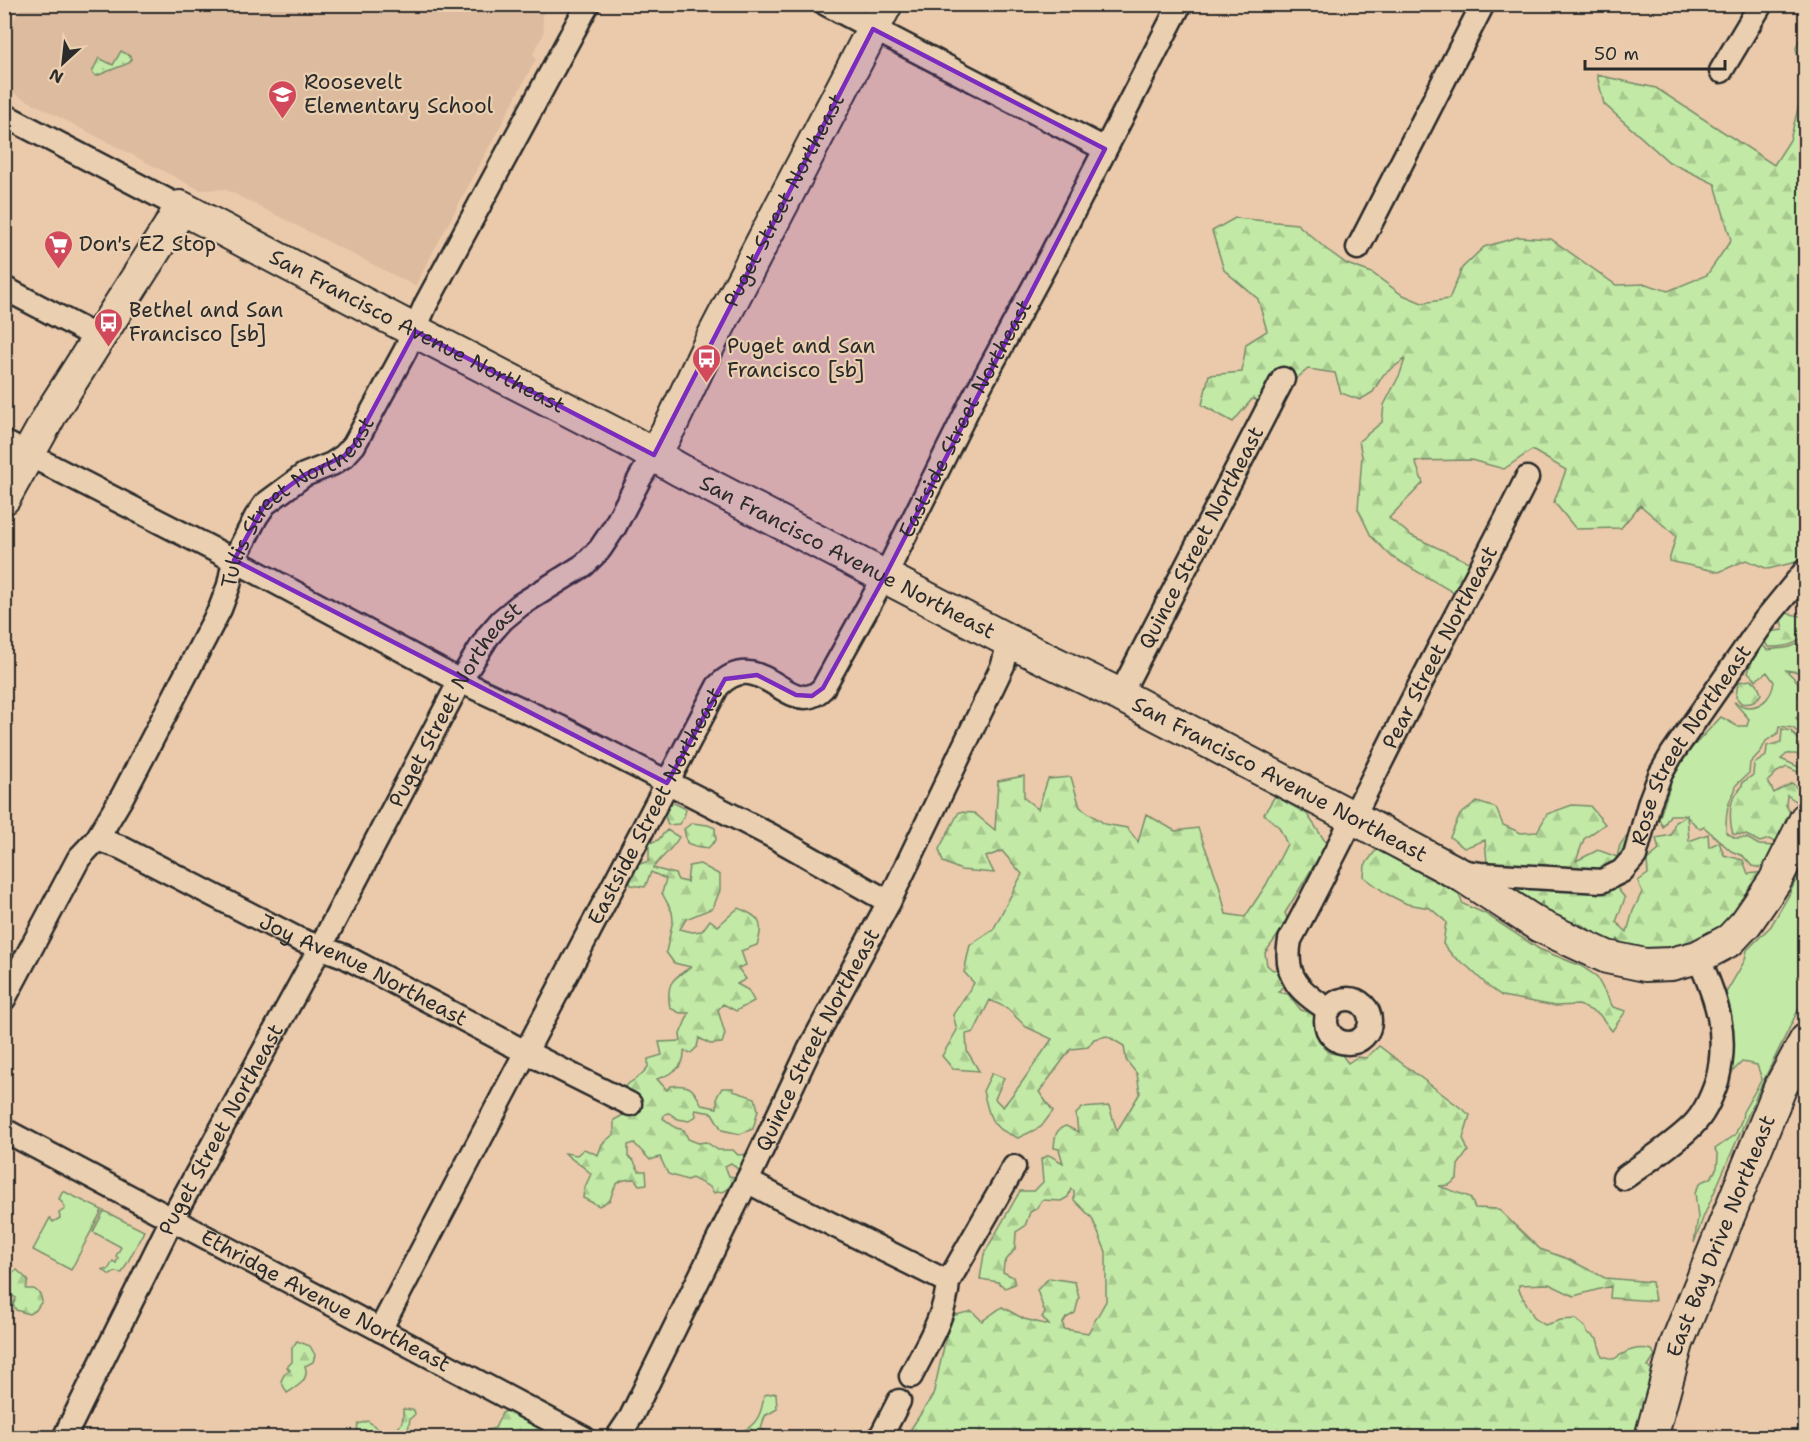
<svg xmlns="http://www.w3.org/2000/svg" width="1810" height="1442" font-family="'Shantell Sans',sans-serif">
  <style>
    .built { fill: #ddbb9e }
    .grass { fill: #c2e9a5; stroke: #768a68; stroke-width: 1.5 }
    .forest { fill: url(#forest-firs); stroke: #768a68; stroke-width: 1.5 }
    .park { fill: url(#park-dots); stroke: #768a68; stroke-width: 1.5 }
    .water { fill: url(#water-ripples); stroke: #5d8c95; stroke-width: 1.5 }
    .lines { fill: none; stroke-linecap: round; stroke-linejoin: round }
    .street-casing { stroke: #2b2b2b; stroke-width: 27 }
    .secondary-casing { stroke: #2b2b2b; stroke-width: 36 }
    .street { stroke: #ead0b1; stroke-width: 22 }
    .secondary { stroke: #ead0b1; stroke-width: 32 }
    .marked { fill: #7b2cbf; fill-opacity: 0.2; stroke: #7b2cbf; stroke-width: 4.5; stroke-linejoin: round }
    .labels { text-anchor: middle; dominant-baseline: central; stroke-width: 4.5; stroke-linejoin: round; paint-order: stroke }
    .poi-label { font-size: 21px; fill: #2b2b2b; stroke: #ead0b1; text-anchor: start }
    .street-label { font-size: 21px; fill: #2b2b2b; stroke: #ead0b1 }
  </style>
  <defs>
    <pattern id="forest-firs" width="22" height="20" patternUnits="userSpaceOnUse" patternTransform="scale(1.5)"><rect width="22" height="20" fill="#c2e9a5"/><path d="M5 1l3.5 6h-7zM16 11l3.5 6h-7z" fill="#a7c88e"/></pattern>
    <pattern id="park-dots" width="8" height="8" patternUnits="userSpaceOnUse" patternTransform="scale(1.5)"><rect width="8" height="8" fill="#c2e9a5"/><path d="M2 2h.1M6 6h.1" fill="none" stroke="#a7c88e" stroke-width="1.8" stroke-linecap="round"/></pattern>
    <pattern id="water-ripples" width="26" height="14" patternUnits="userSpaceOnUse" patternTransform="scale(1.5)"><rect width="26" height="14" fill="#7ecddb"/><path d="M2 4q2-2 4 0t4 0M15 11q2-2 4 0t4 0" fill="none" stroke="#6db0bc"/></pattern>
  </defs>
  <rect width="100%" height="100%" fill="#ebcaab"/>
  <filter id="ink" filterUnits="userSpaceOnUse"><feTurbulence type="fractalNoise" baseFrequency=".0167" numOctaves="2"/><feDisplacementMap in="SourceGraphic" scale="12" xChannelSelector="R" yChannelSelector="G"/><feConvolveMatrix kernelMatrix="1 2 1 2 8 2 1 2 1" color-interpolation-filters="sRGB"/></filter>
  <g filter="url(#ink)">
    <!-- built -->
    <path class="built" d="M22,5h526l-6,11 2,17 -11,21 3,5 -121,227 -190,-97 -25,1 -195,-101 -1,-50z"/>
    <!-- grass -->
    <path class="grass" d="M1805,639v34l-19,-3 12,12 1,13 6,8v7l-9,8 9,10v11l-12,-11 -14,-2 -1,7 -12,8 -5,10 -11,12 -1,10 -13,12c0,6 -3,9 -6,15 -4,11 -4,21 -4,32l9,6h12l12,7 16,1 -13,22 -10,-2 -9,-10 -12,-5 -27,-24 -4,2 -15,-14h-15l-7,12 -4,-8 14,-42 12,-22 36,-38 16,9h10l2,-7 -15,-17c4,2 10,5 14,5 16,0 24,-12 26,-25l-7,-10 -11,8 -8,-8 6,-15 1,-12 4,-4 8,9c16,-2 26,-1 38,-11z
      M1805,861v135l-47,96 -55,126 -9,25 4,-25 -3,-26 6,-10 10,-4 6,-10 1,-12 -3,-7 20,-14 7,-16 1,-7 19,-33 -5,-14 -15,-3 -13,13 3,-34 -6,-48 19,-33 2,-10 24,-24 18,-31z
      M63,1191l39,19 -31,60 -38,-20 17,-32 3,4 7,-4 -1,-5 6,-4 -1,-4 -5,-6z
      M104,1211l40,20 -22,42 -7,-1 -5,3 -8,-6 6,1 5,-9 3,2 2,-5 -2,-2 5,-9 -28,-15z"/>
    <!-- forest -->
    <path class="forest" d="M1805,25l1,528 -6,8 -32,8 -22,-9 -27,12 -50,-11 7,-25 -36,-31 -19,23 -45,1 -22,-27 12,-32 -34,-20 -28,19 -33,-9 -56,1 8,22 -34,35 23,18 61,28 -17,30 -64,-37 -21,-21 -13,-27 4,-53 -3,-15 23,-19 2,-17 16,-31 5,-15 -22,16 -10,17 -13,8 -19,-7 -6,-20 -27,-4 -45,37 -10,-8 -20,24 -31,-17 7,-30 33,-3 4,-28 21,-13 -9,-32 -34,-29 -12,-39 23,-13 62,6 29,25 21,15 25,9 29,21 21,9 27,-4 13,-31 22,-21 34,-10 33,2 65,46 30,-1 22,7 39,-16 24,-35 -16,-56 -46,-22 -65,-58 -7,-29 59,13 118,77 16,-25 14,-55 -8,-37z
      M1786,613l19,4v18c-10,11 -22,12 -37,12l-5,-8 4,-7 16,-2 -2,-10z
      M1751,680l6,3 4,11c-5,8 -10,11 -20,9l-5,-6 2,-15z
      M1782,729l9,2 4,5 10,8v16l-9,-6h-9l-6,5 20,9 -1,5 -13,-6 -10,5 -9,9 6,12 18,-10 13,14 -3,8 -15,-10 -1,10 9,18 -6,22 -14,-3 -6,-3 -9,3 -14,-7 -13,-1c-3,-9 -4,-26 0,-35 4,-8 8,-7 10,-17l10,-7 1,-11 12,-8 1,-10 14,-4z
      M1024,776v22l14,11 10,-30 23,-2 9,30 25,17 22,4 11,14 8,-28 29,17 23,-3 21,57 7,29 19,3 21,-32 21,-41 -8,-17 -15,-13 11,-18 32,18 20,30 -42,69 3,8 -23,32 2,12 6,5 8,-2 6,10 -3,7 -6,7 10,2 13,16 11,3 18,30 -7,4 7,6 12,2 6,8 9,-6 9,1 13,-12 91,69 -7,23 5,13 -10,14 -1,14 -8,6 -10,1 31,11 5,11 23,1 42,40 28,10 37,19 47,4 3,19 -45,-3 1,-12 -37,10 -25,-12 -30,1v5l16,29 10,6 16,-5 14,-1 10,8 2,5 10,7 5,17 12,3c12,-8 23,-13 38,-9l3,6 -7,11 6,4 -18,66 -731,1 28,-43 18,-79 21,-5 10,10 20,-14 22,12 25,6 -7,-8 3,-4 -8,-23 12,-12 26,4 4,16 -4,15 -9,5 -3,5 1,6 24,4 18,-32v-49l-14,-34 -18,-18v-9l-3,-2 -3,8 -7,4 -19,-1 -6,9 -6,3 -5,14 -9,6 -1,17 -11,14 -1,9 10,5 2,7 -10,4 -7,-6 -18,-3 4,-25 36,-63h14l9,-9 -2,-23 8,-4 14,8 -4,-14 -5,-1c1,-11 1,-19 12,-22l12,6 -2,-18 6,-6 27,-2 8,25 23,-38 -3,-19 -11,-14 -2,-14 -17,-10 -13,3 -6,8 -17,2 -32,43 14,19 -12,16 -23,11c-30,-12 -27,-18 -35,-47l9,-18 12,5 -9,21 8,8 17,-22 32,-46 -26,-12 -19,-19 -17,-8 -16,32 -8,2 1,17 12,20 -26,-2 -11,-13 15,-26 -4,-15 21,-32 -10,-11 6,-27 23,-15 29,-56 -20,-23 -16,6 8,16 -33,-3 -18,-8 -4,-13 20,-37 15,1 21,17 3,-49z
      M1477,802l19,6 7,17 18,8 16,-1 10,-18 25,-9 18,1 15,18 -21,15 -8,22 22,-11 19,7 3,-12 15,-21 -8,28 -1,31 -9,5 8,10 -9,24 11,10 6,-21 9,-19 -4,-11 10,-7 -1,-14 12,-10 -3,-12 15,-3 4,-13 12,-7 2,26 19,-7 1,13 10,-5 5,13 19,5 5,14 25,-3 -33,64 -109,21 -13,-17 -8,12 -18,-4 -3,-18 -9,-5 -9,11 -26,-15 -3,-18 -8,11 -20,-22 -4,-7 -23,-21 -2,-23 -21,8 -14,-11 10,-22z
      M674,803l12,6 -2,8 -5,7 -11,1 -6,-17z
      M692,823l16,2 7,3 1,12 -8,8 -13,-2 -8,-3 -3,-14z
      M667,830l12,7c-6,12 -18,20 -26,31l22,6 3,6 9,2 2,-16 11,-2 20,11v15l-7,18 -27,11 -6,10 12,3 10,-1 8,-11 8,6 20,-18c21,8 27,14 19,37l-16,6 5,14 -8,3 8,11 -9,5 11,6 6,11 -18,10 -13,-7 -5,6 7,24 -3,9 -12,1 -11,-6 -2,9 -6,6 -7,-2c1,17 -13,23 -27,28l10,11 3,-4c21,-2 23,2 32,19l15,3v-11l5,-9h11v3l22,7 3,12 -5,19 -13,5 -18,-4 -10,-17 -17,-3 1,6 -7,5 -11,-2 -9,-6 -4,1 -2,4 13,10 8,2 4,9 10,4 8,-1 12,8h15l5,5 10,-1 -5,20 -12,-11 -6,3 4,10 12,2 -7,14 -4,-6 -5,5 -11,2 -4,-6 -18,-9 -5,2 -19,-6 -8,-17 -10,3 -16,-17 -6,2v12l5,3 6,11h7l1,13 -8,1 -4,-6c-19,0 -20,5 -25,21l-11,6 -16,-8 1,-9 7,-15c-8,-9 -19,-13 -26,-21l12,2 7,-6 14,6 4,-11 12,-10v-14l15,-8 -8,-23 20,-14 7,-8v-8l14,-4 -3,-13 22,-1 -1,-7 9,-21h-9l-10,-5c-4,-24 1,-29 21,-41l-17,-4 -8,-11 7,-32 -1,-8 -10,-19 4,-14 -15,-7 -6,15 -14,-2 -4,-11 10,-9 12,-4v-18l9,-3z
      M1379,846l28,19h23l20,10 13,29 23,10 53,35 42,17 15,10 17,31 13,4 -14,20 -13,-17 -20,-9 -24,1 -53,-10 -13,-9 -21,-20 -15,-11 -10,-12 3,-22 -16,-14 -23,-4 -20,-10 -23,-17 1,-12z
      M17,1270l11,10 -2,9h8l6,5 2,7 -6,9 -7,4 -13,-4 -3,-5 3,-7c-14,-7 -13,-22 1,-28z
      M297,1341l13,5 5,9 -2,7 -8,4c5,14 -7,20 -18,27l-6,-12 4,-8 5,-3 -3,-3 5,-5v-14z
      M776,1393l1,16 -12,7 -4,13 7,3 3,5h-33l4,-6c16,-6 20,-20 22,-36z
      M514,1408l8,12h17l17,17 -73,1 1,-7 11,-3 7,-15z
      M403,1409l11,1 1,4 -5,5 -3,18 17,-3 7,3h-75l2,-13 10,-3 19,15c13,-9 17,-11 16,-27z"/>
    <!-- park -->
    <path class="park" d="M121,51l9,5 2,3 -3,4 -33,13 -4,-4 7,-14 14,7z"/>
    <!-- water -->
    <path class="water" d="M1805,1359v78h-10l10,-39 -3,-32z"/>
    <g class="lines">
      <defs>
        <g id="street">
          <path d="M826,4l279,145"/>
          <path d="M1721,71l40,-67"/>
          <path d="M4,115l176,92"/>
          <path d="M1358,248l125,-244"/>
          <path d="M4,288l95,50"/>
          <path d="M4,442l230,118 226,121 104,48 208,107 117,66"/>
          <path id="s1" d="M1120,695l163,-316"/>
          <path id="s2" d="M97,839l23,8 178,92 46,17 166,88 120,60"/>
          <path id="s3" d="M1458,871l22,3 122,7 20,-10 13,-15 15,-55 10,-26 12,-21 93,-134 41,-50"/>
          <path id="s4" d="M4,999l75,-141 18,-19 25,-42 98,-188 9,-24 5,-25 22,-43 9,-13 39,-29 28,-11 12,-8 10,-11 51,-94 21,-47 162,-300"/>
          <circle cx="1348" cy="1021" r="22"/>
          <path id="s5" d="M1329,1010c-29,-18 -46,-33 -39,-70 52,-98 100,-198 151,-296 29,-56 58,-110 86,-166"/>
          <path id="s6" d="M4,1130l580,308"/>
          <path d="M1624,1178c23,-17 49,-33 69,-53 12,-12 19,-29 24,-44 12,-46 0,-82 -19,-124"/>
          <path d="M747,1181l32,17 169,84"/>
          <path id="s7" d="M380,1330l338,-644c38,-38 65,19 93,10 4,-1 9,-5 12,-8l62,-112 88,-177 78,-144 129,-251"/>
          <path d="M911,1376c15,-30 35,-61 37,-94l66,-115"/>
          <path id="s8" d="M64,1438l108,-219 148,-271 140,-267 28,-45 14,-16 18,-15 64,-40 16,-16 14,-21 26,-50 14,-23"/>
          <path id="s9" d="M617,1438l14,-21 116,-236 62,-131 80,-148 114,-237 6,-24"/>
          <path d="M880,1438l19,-37"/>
        </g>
        <g id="secondary">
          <path id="s10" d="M654,455l18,-32 38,-80 176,-339"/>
          <path id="s11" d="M4,498l50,-90 118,-185 8,-16 235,124 214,110 51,29 92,48 237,123 111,54 234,123 109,58 77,50 67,31 38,8 26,-1 27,-7 32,-17 16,-17 29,-42 31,-62"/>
          <path id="s12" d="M1651,1438l26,-95 103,-255 26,-48"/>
        </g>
      </defs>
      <!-- street casing -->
      <use href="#street" class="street-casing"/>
      <!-- secondary casing -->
      <use href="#secondary" class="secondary-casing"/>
      <!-- street -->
      <use href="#street" class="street"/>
      <!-- secondary -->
      <use href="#secondary" class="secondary"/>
    </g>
  </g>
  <!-- marked area -->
  <path class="marked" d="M873,29l232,120 -220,427 -62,112 -11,8 -16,-1 -39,-20 -32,4 -58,104 -433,-223 31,-56 39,-29 40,-19 10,-11 61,-114 239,124z"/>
  <!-- icons -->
  <defs>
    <symbol id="school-pin" viewBox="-11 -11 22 30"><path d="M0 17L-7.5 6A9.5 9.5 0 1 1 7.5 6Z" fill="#d1495b" stroke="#ead0b1"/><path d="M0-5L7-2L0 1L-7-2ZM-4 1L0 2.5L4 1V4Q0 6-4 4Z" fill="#fff"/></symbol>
    <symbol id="supermarket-pin" viewBox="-11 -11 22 30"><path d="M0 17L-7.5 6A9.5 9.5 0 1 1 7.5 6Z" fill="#d1495b" stroke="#ead0b1"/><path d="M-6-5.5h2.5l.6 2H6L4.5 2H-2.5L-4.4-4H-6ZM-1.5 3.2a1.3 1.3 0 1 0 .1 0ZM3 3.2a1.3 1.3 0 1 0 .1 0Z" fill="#fff"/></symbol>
    <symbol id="bus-pin" viewBox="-11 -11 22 30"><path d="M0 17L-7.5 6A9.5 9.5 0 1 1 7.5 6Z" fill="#d1495b" stroke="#ead0b1"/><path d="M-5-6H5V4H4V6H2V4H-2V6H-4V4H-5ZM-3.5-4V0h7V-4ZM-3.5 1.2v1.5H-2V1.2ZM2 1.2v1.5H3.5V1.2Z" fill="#fff"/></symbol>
  </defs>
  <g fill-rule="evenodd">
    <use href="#school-pin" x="266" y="78" width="33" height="45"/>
    <use href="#supermarket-pin" x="42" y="228" width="33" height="45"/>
    <use href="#bus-pin" x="92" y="306" width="33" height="45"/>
    <use href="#bus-pin" x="690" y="342" width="33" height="45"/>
  </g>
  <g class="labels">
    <!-- poi labels -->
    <g class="poi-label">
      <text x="304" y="82">Roosevelt<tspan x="304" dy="24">Elementary School</tspan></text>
      <text x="79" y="244">Don's EZ Stop</text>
      <text x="129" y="310">Bethel and San<tspan x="129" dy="24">Francisco [sb]</tspan></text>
      <text x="727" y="346">Puget and San<tspan x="727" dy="24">Francisco [sb]</tspan></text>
    </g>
    <!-- street labels -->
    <g class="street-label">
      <text stroke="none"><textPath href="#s10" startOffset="286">Puget Street Northeast</textPath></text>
      <text stroke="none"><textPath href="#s11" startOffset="608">San Francisco Avenue Northeast</textPath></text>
      <text stroke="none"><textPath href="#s7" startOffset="1149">Eastside Street Northeast</textPath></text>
      <text stroke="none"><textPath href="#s4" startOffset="585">Tullis Street Northeast</textPath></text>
      <text stroke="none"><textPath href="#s1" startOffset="177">Quince Street Northeast</textPath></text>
      <text stroke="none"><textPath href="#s11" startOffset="1094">San Francisco Avenue Northeast</textPath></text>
      <text stroke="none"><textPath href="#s5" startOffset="416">Pear Street Northeast</textPath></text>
      <text stroke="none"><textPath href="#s8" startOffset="832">Puget Street Northeast</textPath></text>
      <text stroke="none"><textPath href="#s3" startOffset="312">Rose Street Northeast</textPath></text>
      <text stroke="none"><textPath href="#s11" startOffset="1580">San Francisco Avenue Northeast</textPath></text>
      <text stroke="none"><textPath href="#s7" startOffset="592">Eastside Street Northeast</textPath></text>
      <text stroke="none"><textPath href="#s2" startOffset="297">Joy Avenue Northeast</textPath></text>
      <text stroke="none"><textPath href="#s9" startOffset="446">Quince Street Northeast</textPath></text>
      <text stroke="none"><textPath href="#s8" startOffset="346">Puget Street Northeast</textPath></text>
      <text stroke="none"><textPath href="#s12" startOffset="214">East Bay Drive Northeast</textPath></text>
      <text stroke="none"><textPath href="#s6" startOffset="364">Ethridge Avenue Northeast</textPath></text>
    </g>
  </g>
  <!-- margin -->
  <rect width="1810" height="1442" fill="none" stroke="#ead0b1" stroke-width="24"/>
  <rect x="12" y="12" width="1786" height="1418" fill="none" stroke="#2b2b2b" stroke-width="2" filter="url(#ink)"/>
  <!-- north arrow -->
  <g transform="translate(63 63) rotate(207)" stroke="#ead0b1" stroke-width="4.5" paint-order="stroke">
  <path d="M0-4.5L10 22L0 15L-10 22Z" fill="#2b2b2b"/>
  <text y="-9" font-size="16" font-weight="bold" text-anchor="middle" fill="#2b2b2b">N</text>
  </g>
  <!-- scale -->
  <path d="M1585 60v9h140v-9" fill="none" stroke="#2b2b2b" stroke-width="3"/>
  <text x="1594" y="60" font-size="18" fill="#2b2b2b" stroke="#ead0b1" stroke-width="4.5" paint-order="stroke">50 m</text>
</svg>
